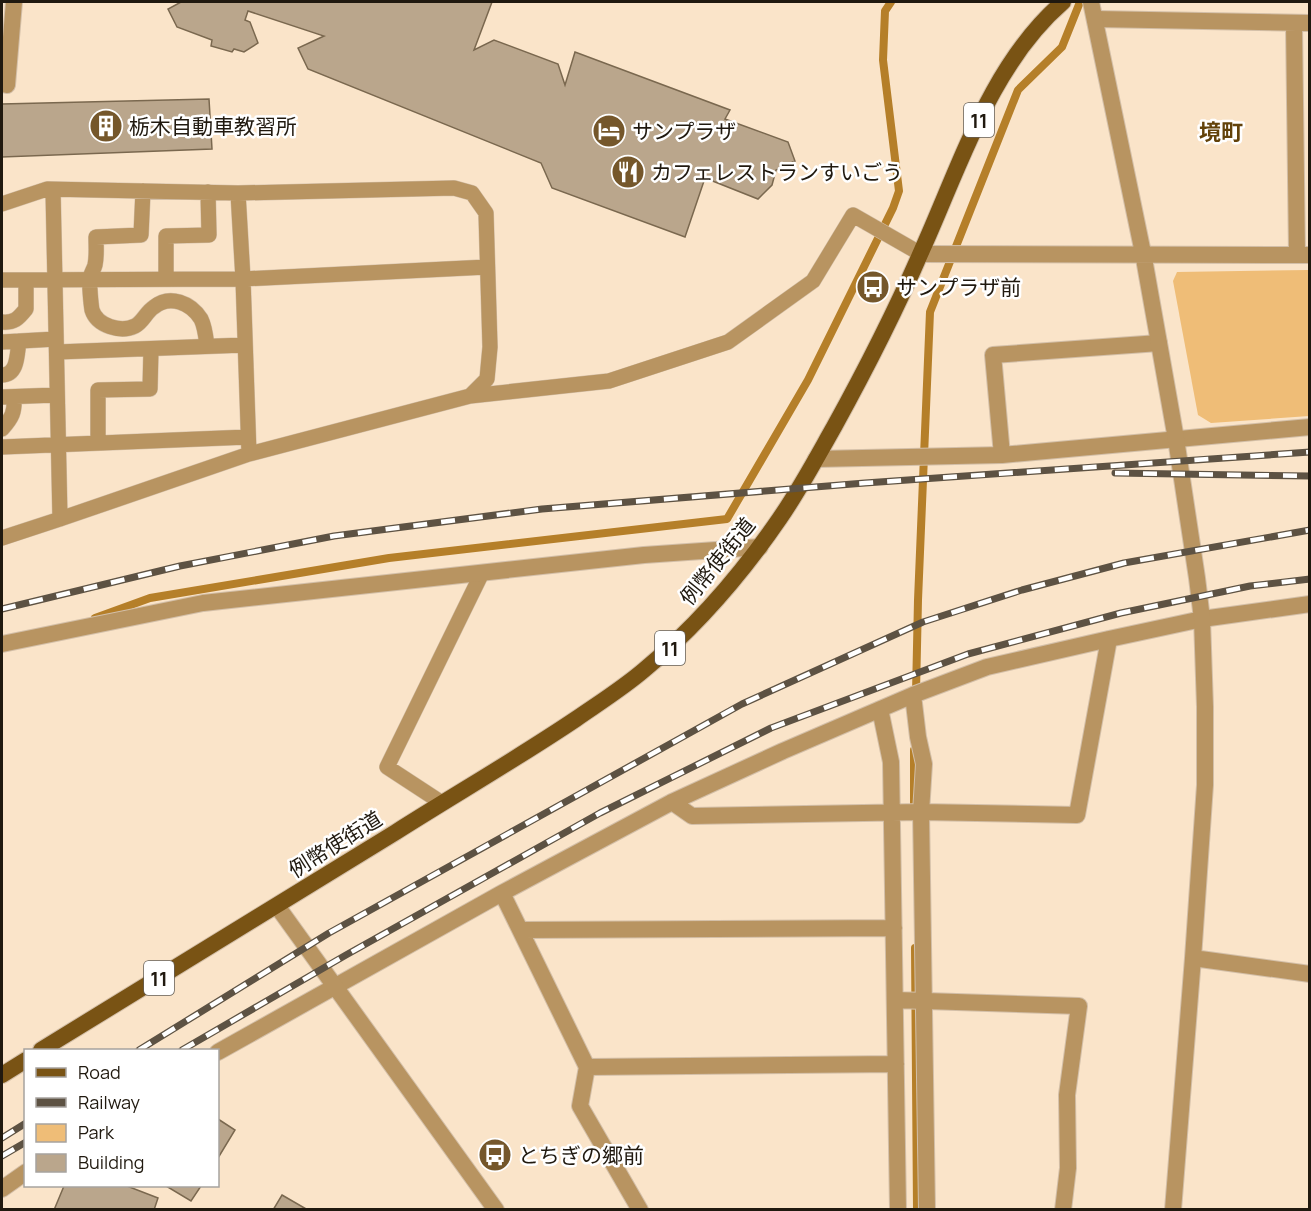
<svg xmlns="http://www.w3.org/2000/svg" width="1311" height="1211" font-family="Manrope,'Noto Sans JP',sans-serif">
  <style>
    .park { fill: #efbd77 }
    .lines { fill: none; stroke-linecap: round; stroke-linejoin: round }
    .stream { stroke: #b57f29; stroke-width: 8 }
    .building { fill: #baa68c; stroke: #7a684f; stroke-width: 1.5 }
    .service-casing { stroke: #d3bfa8; stroke-width: 16 }
    .minor-casing { stroke: #d3bfa8; stroke-width: 18 }
    .tertiary-casing { stroke: #d3bfa8; stroke-width: 18 }
    .primary-casing { stroke: #d3bfa8; stroke-width: 18 }
    .service { stroke: #b89461; stroke-width: 15 }
    .minor { stroke: #b89461; stroke-width: 16 }
    .tertiary { stroke: #b89461; stroke-width: 16 }
    .primary { stroke: #795314; stroke-width: 16 }
    .rail-casing { stroke: #5d5243; stroke-width: 7 }
    .rail { stroke: #fff; stroke-width: 4.5; stroke-dasharray: 14; stroke-linecap: butt }
    .labels { text-anchor: middle; dominant-baseline: central; stroke-width: 5; stroke-linejoin: round; paint-order: stroke }
    .shield { fill: #fff; stroke: #635e57; stroke-width: 1.5 }
    .shield-label { font-size: 20px; font-weight: bold; fill: #20190f }
    .poi-label { font-size: 21px; fill: #20190f; stroke: #fff; text-anchor: start }
    .street-label { font-size: 21px; fill: #20190f; stroke: #fff }
    .neighbourhood-label { font-size: 22px; font-weight: bold; fill: #62420a; stroke: #fff }
  </style>
  <rect width="100%" height="100%" fill="#fae4c9"/>
  <!-- park -->
  <path class="park" d="M1309,270v146l-98,7 -13,-8 -25,-134 4,-9z"/>
  <g class="lines">
    <!-- stream -->
    <path class="stream" d="M95,618l55,-20 239,-40 338,-39 81,-139 85,-172 6,-17 -16,-131 2,-49 6,-9
      M916,693l2,-93 12,-288 88,-222 44,-43 18,-45
      M914,804v-54
      M915,948l2,262"/>
  </g>
  <!-- building -->
  <path class="building" d="M181,2h311l-18,48 20,-10 64,24 7,21 10,-33 155,58 -5,9 63,23 7,19 -19,9 -4,15 -14,14 -53,-21 -20,59 -133,-49 -11,-25 -233,-94 -10,-21 26,-12 -76,-25 -3,9 5,2 8,21 -14,9 -10,-3 -2,3 -21,-6 1,-6 -35,-13 -9,-18z
    M209,99l3,50 -210,8v-53z
    M218,1119l17,11 -17,28z
    M64,1186h63l31,12 -4,12h-100z
    M166,1186h35l-10,15z
    M282,1195l26,15h-35z"/>
  <g class="lines">
    <defs>
      <path id="service" d="M53,190l7,329
        M143,191l-2,44 -45,2c0,9 1,19 -1,28 -1,4 -4,8 -5,13 -1,6 1,26 2,32 5,16 29,23 43,16 8,-4 11,-14 19,-19 16,-13 37,-4 47,12 4,8 5,19 6,27
        M238,193l5,86 6,175
        M2,204l45,-15 191,4 216,-5 18,5 14,20 4,134 -3,32 -17,17 -221,58 -189,65 -58,19
        M166,279v-43l43,-1 -1,-43
        M2,280l241,-1 244,-12
        M2,322c12,1 16,-3 24,-13v-29
        M2,342l54,-3
        M57,352l188,-7
        M2,375c16,0 15,-21 17,-34
        M470,396l139,-15 119,-39 85,-61 40,-66 68,39
        M2,397l55,-2
        M2,429c10,-11 13,-17 12,-32
        M98,443v-53l52,-1 1,-40
        M2,447l246,-10
        M442,803l-55,-36 95,-194"/>
      <path id="minor" d="M1095,19l215,4
        M1294,24l3,231
        M2,84l5,1 7,-83
        M1002,455l-9,-100 166,-12
        M816,459l186,-4 308,-28
        M2,644l201,-41 441,-48 116,-8
        M913,695l5,42 6,27 -3,48 6,398
        M880,709l11,53 7,448
        M672,802l20,14 229,-4 156,3 32,-176
        M502,893l85,174 -7,39 60,104
        M521,930l373,-2
        M895,1000l184,6 -12,89 1,73 -5,42
        M218,1052l284,-159 170,-91 111,-51 130,-56 74,-28 122,-28 93,-20 108,-15
        M587,1067l309,-3
        M2,1189l24,-17"/>
      <path id="tertiary" d="M1091,2l52,251 16,90 17,96 21,139 5,41 3,88v78l-12,173 -20,252
        M921,254l389,1
        M277,906l219,304
        M1193,958l117,16"/>
      <path id="primary" d="M41,1050c119,-72 237,-145 355,-218 60,-38 122,-74 180,-113 23,-16 47,-31 68,-49 53,-44 97,-95 136,-152 20,-29 37,-61 54,-91 32,-58 62,-117 88,-177 38,-84 69,-186 141,-248
        M2,1075l24,-15"/>
    </defs>
    <!-- service casing -->
    <use href="#service" class="service-casing"/>
    <!-- minor casing -->
    <use href="#minor" class="minor-casing"/>
    <!-- tertiary casing -->
    <use href="#tertiary" class="tertiary-casing"/>
    <!-- primary casing -->
    <use href="#primary" class="primary-casing"/>
    <!-- service -->
    <use href="#service" class="service"/>
    <!-- minor -->
    <use href="#minor" class="minor"/>
    <!-- tertiary -->
    <use href="#tertiary" class="tertiary"/>
    <!-- primary -->
    <use href="#primary" class="primary"/>
    <defs>
      <path id="rail" d="M1115,473l195,3
        M2,609l178,-43 154,-30 208,-27 323,-26 445,-31
        M139,1050l190,-117 413,-229 181,-82 99,-32 102,-27 186,-33
        M182,1050l164,-95 254,-142 171,-85 197,-74 153,-41 129,-27 60,-7
        M2,1138l24,-15
        M2,1156l24,-14"/>
    </defs>
    <!-- rail casing -->
    <use href="#rail" class="rail-casing"/>
    <!-- rail -->
    <use href="#rail" class="rail"/>
  </g>
  <!-- icons -->
  <defs>
    <symbol id="building-disc" viewBox="-11 -11 22 22"><circle r="9.5" fill="#75572b" stroke="#fff"/><path d="M-4-6H4V6H1V3H-1V6H-4ZM-2.5-4.3h1.7v1.8h-1.7ZM.8-4.3h1.7v1.8H.8ZM-2.5-1h1.7V.8h-1.7ZM.8-1h1.7V.8H.8Z" fill="#fff"/></symbol>
    <symbol id="hotel-disc" viewBox="-11 -11 22 22"><circle r="9.5" fill="#75572b" stroke="#fff"/><path d="M-6-4.5h1.5V1H6V5H4.5V3h-9V5H-6ZM-4 0a1.8 1.8 0 1 1 3.6 0ZM.5 0V-2.5h3Q6-2.5 6 0Z" fill="#fff"/></symbol>
    <symbol id="restaurant-disc" viewBox="-11 -11 22 22"><circle r="9.5" fill="#75572b" stroke="#fff"/><path d="M-5-6h1v4h1v-4h1v4h1v-4h1v5L-1.5 .5V6h-2V.5L-5-1ZM5-6V6H3V1.5H1.5Q1.5-4 5-6Z" fill="#fff"/></symbol>
    <symbol id="bus-disc" viewBox="-11 -11 22 22"><circle r="9.5" fill="#75572b" stroke="#fff"/><path d="M-5-6H5V4H4V6H2V4H-2V6H-4V4H-5ZM-3.5-4V0h7V-4ZM-3.5 1.2v1.5H-2V1.2ZM2 1.2v1.5H3.5V1.2Z" fill="#fff"/></symbol>
  </defs>
  <g fill-rule="evenodd">
    <use href="#building-disc" x="87" y="107" width="38" height="38"/>
    <use href="#hotel-disc" x="590" y="112" width="38" height="38"/>
    <use href="#restaurant-disc" x="609" y="153" width="38" height="38"/>
    <use href="#bus-disc" x="854" y="268" width="38" height="38"/>
    <use href="#bus-disc" x="476" y="1136" width="38" height="38"/>
  </g>
  <g class="labels">
    <!-- shield labels -->
    <g class="shield">
      <rect x="964" y="103" width="30" height="34" rx="4.5"/>
      <rect x="655" y="631" width="30" height="34" rx="4.5"/>
      <rect x="144" y="961" width="30" height="34" rx="4.5"/>
    </g>
    <g class="shield-label">
      <text x="979" y="120">11</text>
      <text x="670" y="648">11</text>
      <text x="159" y="978">11</text>
    </g>
    <!-- poi labels -->
    <g class="poi-label">
      <text x="129" y="126">栃木自動車教習所</text>
      <text x="632" y="131">サンプラザ</text>
      <text x="651" y="172">カフェレストランすいごう</text>
      <text x="896" y="287">サンプラザ前</text>
      <text x="518" y="1155">とちぎの郷前</text>
    </g>
    <!-- street labels -->
    <g class="street-label">
      <text transform="translate(717 561) rotate(-51)">例幣使街道</text>
      <text transform="translate(335 844) rotate(-32)">例幣使街道</text>
    </g>
    <!-- neighbourhood labels -->
    <g class="neighbourhood-label">
      <text x="1221" y="132">境町</text>
    </g>
  </g>
  <!-- border -->
  <rect width="1311" height="1211" fill="none" stroke="#20190f" stroke-width="6"/>
  <!-- legend -->
  <rect x="24" y="1049" width="195" height="138" fill="#ffffff" stroke="#a6a39f" stroke-width="1.5"/>
  <rect x="36" y="1068" width="30" height="9" fill="#795314" stroke="#a6a39f" stroke-width="1.5"/>
  <text x="78" y="1079" font-size="18" fill="#20190f">Road</text>
  <rect x="36" y="1098" width="30" height="9" fill="#5d5243" stroke="#a6a39f" stroke-width="1.5"/>
  <text x="78" y="1109" font-size="18" fill="#20190f">Railway</text>
  <rect x="36" y="1124" width="30" height="18" fill="#efbd77" stroke="#a6a39f" stroke-width="1.5"/>
  <text x="78" y="1139" font-size="18" fill="#20190f">Park</text>
  <rect x="36" y="1154" width="30" height="18" fill="#baa68c" stroke="#a6a39f" stroke-width="1.5"/>
  <text x="78" y="1169" font-size="18" fill="#20190f">Building</text>
</svg>
